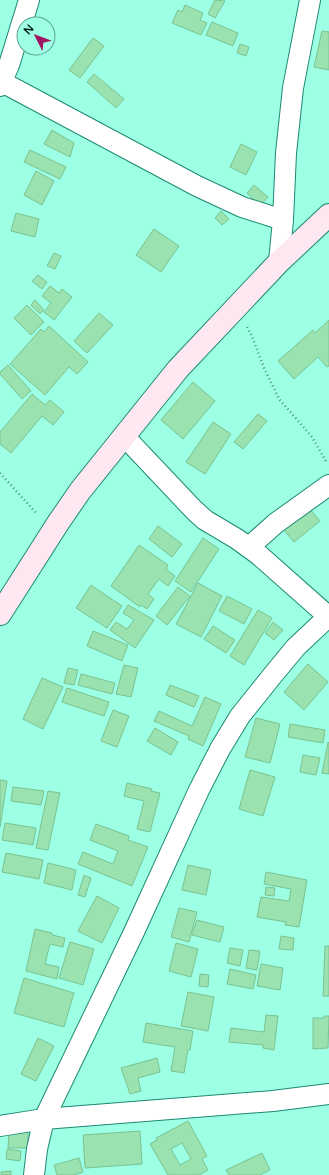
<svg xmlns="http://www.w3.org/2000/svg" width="329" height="1175" font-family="'Varela Round',sans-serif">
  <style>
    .building { fill: #9ae3b1; stroke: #7ac291; fill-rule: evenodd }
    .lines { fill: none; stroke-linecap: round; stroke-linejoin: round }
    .minor-casing { stroke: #1c8a72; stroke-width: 22 }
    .secondary-casing { stroke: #1c8a72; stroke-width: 24 }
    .path { stroke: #519180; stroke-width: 2.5; stroke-dasharray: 1 3; stroke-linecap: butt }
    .minor { stroke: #fff; stroke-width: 20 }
    .secondary { stroke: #fde7f0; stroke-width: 22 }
  </style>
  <rect width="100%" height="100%" fill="#9dffe3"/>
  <!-- building -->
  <path class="building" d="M215,0l10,1 -10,17 -7,-4z
    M185,5l18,8 -3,7 7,3 -6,12 -29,-12 6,-13 4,2z
    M212,22l26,11 -5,13 -27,-11z
    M322,31l7,1v38l-15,-3z
    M93,38l11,8 -24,32 -11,-8z
    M240,44l9,3 -3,9 -9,-3z
    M94,74l30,25 -8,9 -29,-26z
    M52,130l22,13 -4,14 -26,-13z
    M241,144l16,8 -11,23 -16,-8z
    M30,150l36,17 -6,12 -36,-17z
    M36,171l18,10 -12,24 -18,-10z
    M254,185l14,12 -8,9 -13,-13z
    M221,211l8,8 -7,6 -7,-7z
    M16,213l23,6 -4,18 -24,-6z
    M154,229l25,17 -18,26 -25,-17z
    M54,253l7,3 -6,13 -8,-3z
    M38,275l9,7 -5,7 -10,-8z
    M50,286l9,7 3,-4 10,8 -18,23 -10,-8 7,-9 -9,-7z
    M35,300l9,10 -4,4 -9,-9z
    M27,305l17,17 -13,13 -17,-17z
    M99,313l14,12 -26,28 -13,-12z
    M329,320v46l-2,1 -9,-10 -24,22 -16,-18 35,-31 2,3z
    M49,326l39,36 -11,12 -8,-7 -24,28 -35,-31 31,-35 3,3z
    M8,365l23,26 -9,8 -22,-25v-2z
    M193,382l22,19 -32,38 -22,-19z
    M32,394l13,11 5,-5 14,12 -11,13 -11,-9 -31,37 -11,-9v-12z
    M258,414l9,7 -24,28 -9,-7z
    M213,422l18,12 -26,40 -19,-12z
    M308,507l12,14 -26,21 -11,-13z
    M158,526l24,18 -10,13 -23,-18z
    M203,538l16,11 -28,43 -16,-11z
    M139,545l29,20 -2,4 9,7 -7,10 -9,-7 -11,15 6,5 -7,10 -6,-4 -1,2 -29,-21z
    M198,583l24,13 -21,41 -25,-13z
    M91,585l31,21 -15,22 -31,-20z
    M178,587l12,9 -23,29 -11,-9z
    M227,596l25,13 -8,15 -25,-13z
    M128,605l26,15 -19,28 -25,-18 6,-8 11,7 7,-9 -11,-7z
    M258,610l14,8 -28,47 -14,-9z
    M273,622l10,8 -9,10 -9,-7z
    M213,626l22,14 -9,13 -22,-14z
    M93,631l35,14 -6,16 -35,-15z
    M308,664l20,18 -24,28 -20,-18z
    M124,665l14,3 -7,29 -15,-3z
    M68,668l10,2 -4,15 -10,-2z
    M81,674l34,9 -3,11 -34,-9z
    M42,678l21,9 -20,42 -20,-10z
    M170,685l29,11 -5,11 -28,-12z
    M67,688l42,14 -5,14 -42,-14z
    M205,697l16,7 -18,42 -15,-7 1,-3 -35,-15 5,-10 33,15z
    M113,710l16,6 -12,31 -16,-6z
    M256,718l24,6 -10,39 -25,-6z
    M290,724l35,6 -2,13 -35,-6z
    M155,728l23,14 -7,13 -24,-14z
    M328,742l1,1v31l-7,-1z
    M303,755l17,3 -4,17 -16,-3z
    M250,770l25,7 -12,39 -24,-7z
    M0,780l7,1 -7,46z
    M127,783l25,6 -1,2 9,2 -10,39 -13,-3 7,-28 -20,-5z
    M13,787l31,4 -3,14 -30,-4z
    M48,791l12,2 -12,57 -12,-2z
    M5,823l31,5 -3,17 -31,-5z
    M96,824l33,12 -1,4 20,7 -16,39 -54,-22 5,-12 30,12 5,-13 -28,-11z
    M6,853l37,7 -4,19 -37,-7z
    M48,863l28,7 -4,20 -28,-7z
    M188,865l23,5 -5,25 -24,-5z
    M266,872l41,8 -8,47 -14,-2 1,-3 -29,-5 4,-20 28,4 2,-12 -27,-5z
    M84,875l7,3 -6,19 -7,-2z
    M266,887l9,1 -1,8 -9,-1z
    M97,896l22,12 -17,35 -24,-12z
    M179,908l18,4 -8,30 -18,-5z
    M197,920l27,7 -4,15 -28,-7z
    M35,929l17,4v2l13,3 -2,9 -13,-3 -5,20 14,3 -2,12 -31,-8z
    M281,936l13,2 -1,12 -14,-1z
    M70,942l24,7 -11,36 -24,-7z
    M176,943l22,6 -7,28 -22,-6z
    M325,946h4v50h-6z
    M230,948l13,2 -3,16 -13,-3z
    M249,950l11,1 -3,19 -11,-2z
    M261,964l22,4 -3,22 -23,-4z
    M230,969l26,6 -3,14 -26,-5z
    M200,974l9,1 -1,12 -9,-1z
    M24,978l50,15 -10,34 -50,-14z
    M188,992l26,5 -6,34 -27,-5z
    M266,1015l12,1 -4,34 -11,-2v-3l-34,-3 2,-14 33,4z
    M324,1016h5l-1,32 -15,1v-31h11z
    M146,1023l47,8 -3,19h-2l-4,23 -13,-2 4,-24 -32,-5z
    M38,1038l16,8 -18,35 -15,-7z
    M157,1058l3,14 -22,6 3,13 -11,3 -9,-26z
    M188,1121l19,35 -5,3 6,11 -9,5h-31l-18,-31 7,-4 -1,-2zM182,1143l9,16 -11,6 -9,-16z
    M140,1131l2,33 -57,4 -2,-33z
    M9,1132h19v16h-20z
    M7,1149l14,2 -1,10 -14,-2z
    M262,1153l8,17 -10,5h-31l-3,-5z
    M79,1158l4,14 -9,3h-17l-3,-10z
    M11,1171v4h-10v-3z"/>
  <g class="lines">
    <defs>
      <path id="minor" d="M2,82l195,104 45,21 41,13
        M0,86l9,-21 20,-65
        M279,262l4,-42 3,-67 7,-65 17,-88
        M124,436l70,74 11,10 32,19 22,16 70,62
        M249,547l27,-24 53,-38
        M0,1126l44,-7 229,-18 56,-7
        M34,1175l3,-26 7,-30 90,-187 65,-142 21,-41 20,-33 32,-40 24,-29 33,-31"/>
      <path id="secondary" d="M0,614l58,-91 22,-32 98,-122 101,-107 50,-47"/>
    </defs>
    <!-- minor casing -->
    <use href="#minor" class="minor-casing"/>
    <!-- secondary casing -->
    <use href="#secondary" class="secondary-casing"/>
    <!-- path -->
    <path class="path" d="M247,327l5,9 12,32 15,31 33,38 15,26
      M0,473l37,41"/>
    <!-- minor -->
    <use href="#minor" class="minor"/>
    <!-- secondary -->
    <use href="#secondary" class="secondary"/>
  </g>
  <!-- north arrow -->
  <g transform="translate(36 36) rotate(312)"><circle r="19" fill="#9dffe3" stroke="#5ea591"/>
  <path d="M0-3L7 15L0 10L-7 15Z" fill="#9f1561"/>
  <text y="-6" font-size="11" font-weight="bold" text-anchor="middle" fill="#001d16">N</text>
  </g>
</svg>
